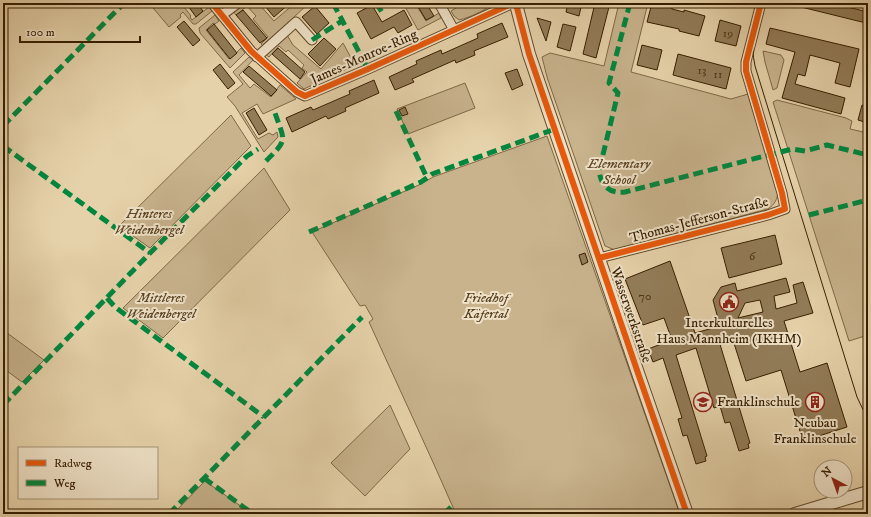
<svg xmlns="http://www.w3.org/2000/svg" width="871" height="517" font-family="'IM FELL DW Pica',serif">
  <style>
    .green { fill: #c8b38d; stroke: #7f6846 }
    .building { fill: #927c58; stroke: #361e00; fill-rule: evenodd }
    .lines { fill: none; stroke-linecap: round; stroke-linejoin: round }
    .minor-casing { stroke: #624b2a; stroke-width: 11 }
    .tertiary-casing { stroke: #624b2a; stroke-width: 14 }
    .minor { stroke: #efe2c8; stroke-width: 9 }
    .tertiary { stroke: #efe2c8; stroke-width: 12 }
    .tram { stroke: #361e00; stroke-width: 1 }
    .quiet { stroke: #00873e; stroke-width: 5; stroke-dasharray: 10 5; stroke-linecap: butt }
    .cycleway-casing { stroke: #efe2c8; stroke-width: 8 }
    .cycleway { stroke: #e8590c; stroke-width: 6 }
    .labels { text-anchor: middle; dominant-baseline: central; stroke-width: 4; stroke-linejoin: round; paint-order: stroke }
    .number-label { font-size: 12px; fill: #4d3616 }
    .street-label { font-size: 14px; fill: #361e00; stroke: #efe2c8 }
    .park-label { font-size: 14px; font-style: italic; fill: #5a4323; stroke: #efe2c8 }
    .poi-label { font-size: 14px; fill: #361e00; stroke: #efe2c8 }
  </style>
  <rect width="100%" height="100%" fill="#e6d2aa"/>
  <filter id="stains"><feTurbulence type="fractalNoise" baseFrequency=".005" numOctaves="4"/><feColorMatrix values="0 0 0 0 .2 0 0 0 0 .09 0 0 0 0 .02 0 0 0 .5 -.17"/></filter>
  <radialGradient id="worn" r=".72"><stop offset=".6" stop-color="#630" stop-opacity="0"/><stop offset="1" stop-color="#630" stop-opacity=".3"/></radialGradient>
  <!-- green -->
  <path class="green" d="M149,3h32l10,13 -1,1 2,3 17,-13 3,4 -16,13h-3l-10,-12 -3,3 1,2 -12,10z
    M242,3h16l16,18 21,-18h14l-46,43 -2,-2 7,-7 -15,-18 3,-3 -9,-10 -11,9 -3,-4z
    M403,3h12l11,18 13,-8 2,5 -23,12z
    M464,3h30c-10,8 -23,14 -35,17l-5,-4 -3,-5z
    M619,3h29l-17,69 100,27 17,-5 30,98c-1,8 -3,12 -10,17l-153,41 -10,-4 -58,-169 -5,-20 8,-4 54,13z
    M215,15l4,6 -4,3 -2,-1 -7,7 23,29 8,-6v-1l4,-4 4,5 -15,15 -30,-35 -1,-5z
    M287,35l6,10 28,24 22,-26 12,22 -51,24 -7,-6 10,-11 -5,-4 2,-3 -16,-15 -2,2 -7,-6 -10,11 -4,-3z
    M763,51l18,4 3,5 -7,28 -4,2 -8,-28z
    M249,57l4,3 -14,15 11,13 4,-4 17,13 6,-7v-1l3,-4 16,14 -33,15 -6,-10 -15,9 16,26 11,-6 4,2 4,-3 1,5 -14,15 -29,-46 -8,-9 16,-13 -10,-12z
    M465,83l10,25 -67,26 -11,-25z
    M777,100l69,18 6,3 -2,8 18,4v202l-19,6 -76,-239z
    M231,115l20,31 -101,102 -31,-22z
    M547,136l133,378h-224c-28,-64 -58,-128 -87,-192l4,-3 -8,-14 -5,1 -48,-74 109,-48 12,-7z
    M264,168l26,42 -127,128 -40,-30z
    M3,330l41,30 -22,22 -19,-14z
    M390,405l20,44 -45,47 -34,-33z
    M205,481l47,33h-79z"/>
  <!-- building -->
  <path class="building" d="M186,3h11l6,8 -7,6z
    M268,3h22l-16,14 -9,-11z
    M416,3h10l8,13 -8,4z
    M568,3h14l-3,13 -13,-4z
    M595,3h15l-14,55 -13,-4z
    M652,3l20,5v1l12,3v-2l21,6 -6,20 -20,-5v-2l-32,-7z
    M793,3h38l37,9v1l-2,10 -73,-18z
    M372,5l10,17 22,-12 8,15 -14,8 -4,-6 -23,12 -14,-26z
    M315,6l14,17 -12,11 -15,-17z
    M243,10l24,28 -7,5 -24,-28z
    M537,18l14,4 -5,19z
    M720,20l21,6 -5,20 -21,-5z
    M184,21l16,19 -7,6 -16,-19z
    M502,23l6,14 -34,14 1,4 -19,8 -1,-3 -43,19 2,3 -19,8 -6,-13 28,-13 -1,-3 25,-11 1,4 36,-16 -1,-4z
    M214,24l23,29 -7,6 -23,-29z
    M563,24l13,3 -6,24 -13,-4z
    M770,28l89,21 -9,38 -15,-4 5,-20 -30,-8 -5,21 -7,-2 -3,10 50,14 -4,16 -59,-16 13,-46 -29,-8z
    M324,38l12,11 -16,17 -12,-12z
    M642,45l20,5 -5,20 -20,-5z
    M278,48l27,24 -5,7 -28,-25z
    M678,54l53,14 -5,21 -53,-14z
    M220,64l15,19 -7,6 -15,-19z
    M249,66l28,24 -6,6 -28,-24z
    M517,69l6,16 -11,5 -7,-17z
    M374,80l5,13 -34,15 1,3 -18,8 -2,-3 -34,16 -6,-14 25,-11 2,3 37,-16 -1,-3z
    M862,105l6,1v17l-10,-3z
    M405,107l3,7 -6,2 -3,-6z
    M254,108l13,22 -8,5 -13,-22z
    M775,235l7,29 -53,14 -8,-30z
    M585,253l3,9 -6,3 -3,-10z
    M670,261l25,72 25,-7 -7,-26 8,-13 14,-4 2,8 49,-13 4,14 -16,4 2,13 21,-6 -4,-18 10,-3 10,31 -29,8 16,51 27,-9 20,64 -44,14 -22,-71 -35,11 -14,-44 -13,4 31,102 -2,1 1,4 -10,3 -9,-29 -5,1 -5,-17 -6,2 -18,-60 -20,7 31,101 -2,1 1,4 -10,3 -9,-29 -4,1 -5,-17 4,-1 -19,-60 -10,4 -5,-13 24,-9 -8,-22 -21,7 -18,-46zM760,300l3,12 -25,6 7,-15z"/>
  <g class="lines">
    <defs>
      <path id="minor" d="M212,3l39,48 46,41 8,4 63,-27 141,-64
        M439,3l15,27
        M222,15l16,-12
        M257,57l39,-35 16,18
        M599,258l169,-43 17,-6 -3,-16 -36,-122v-9l15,-59"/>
      <path id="tertiary" d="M517,8l12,46 110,322 48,138
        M795,514l73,-22"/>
    </defs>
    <!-- minor casing -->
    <use href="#minor" class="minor-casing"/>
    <!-- tertiary casing -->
    <use href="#tertiary" class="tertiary-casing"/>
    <!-- minor -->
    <use href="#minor" class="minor"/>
    <!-- tertiary -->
    <use href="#tertiary" class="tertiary"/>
    <!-- tram -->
    <path class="tram" d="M760,3c-6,22 -10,40 -5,63l102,331 11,23"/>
    <!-- quiet -->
    <path class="quiet" d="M333,3l35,66
      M376,3l6,9
      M630,3l-21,80 9,10 -19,78c2,15 11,23 26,21l167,-43 13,2 22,-6 41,10
      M312,40l30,-19
      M396,111l31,67
      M3,126l121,-123
      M3,146l147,107
      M266,161c22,-22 19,-19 9,-48
      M809,215l59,-15
      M309,232l112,-50 11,-8 123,-45
      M107,298l8,9 149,110
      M3,405l147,-152 97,-97 11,-7
      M204,478l49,36
      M169,514l193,-197
      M444,514l7,-7"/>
    <defs>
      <path id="cycleway" d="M212,3l39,48 46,41 8,4 63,-27 141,-64
        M517,8l12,46 110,322 48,138
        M599,258l169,-43 17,-6 -3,-16 -36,-122v-9l15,-59"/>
    </defs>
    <!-- cycleway casing -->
    <use href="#cycleway" class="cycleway-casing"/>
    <!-- cycleway -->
    <use href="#cycleway" class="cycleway"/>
  </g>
  <!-- icons -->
  <defs>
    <symbol id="civic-ring" viewBox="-11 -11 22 22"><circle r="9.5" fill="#efe2c8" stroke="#8f2418" stroke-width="1.5"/><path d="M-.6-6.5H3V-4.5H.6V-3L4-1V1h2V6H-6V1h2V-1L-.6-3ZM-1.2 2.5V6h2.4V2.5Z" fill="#8f2418"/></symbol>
    <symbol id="school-ring" viewBox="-11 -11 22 22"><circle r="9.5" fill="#efe2c8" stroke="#8f2418" stroke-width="1.5"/><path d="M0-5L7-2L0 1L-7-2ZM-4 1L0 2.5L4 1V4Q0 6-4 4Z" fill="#8f2418"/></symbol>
    <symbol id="building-ring" viewBox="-11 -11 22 22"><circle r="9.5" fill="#efe2c8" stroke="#8f2418" stroke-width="1.5"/><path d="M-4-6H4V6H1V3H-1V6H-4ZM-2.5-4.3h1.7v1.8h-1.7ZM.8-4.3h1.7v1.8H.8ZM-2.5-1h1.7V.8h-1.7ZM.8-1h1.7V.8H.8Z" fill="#8f2418"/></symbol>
  </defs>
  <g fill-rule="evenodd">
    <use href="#civic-ring" x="718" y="291" width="22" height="22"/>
    <use href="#school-ring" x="692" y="391" width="22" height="22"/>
    <use href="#building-ring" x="804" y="391" width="22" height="22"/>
  </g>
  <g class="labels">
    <!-- number labels -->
    <g class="number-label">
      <text x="728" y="33">19</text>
      <text x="702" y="70">13</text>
      <text x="718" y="74">11</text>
      <text x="752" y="256">6</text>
      <text x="645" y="296">70</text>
    </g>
    <!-- street labels -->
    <g class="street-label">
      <text transform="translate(364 57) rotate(-24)">James-Monroe-Ring</text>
      <text transform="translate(699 220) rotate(-15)">Thomas-Jefferson-Straße</text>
      <text transform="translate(631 315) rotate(71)">Wasserwerkstraße</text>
    </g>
    <!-- park labels -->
    <g class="park-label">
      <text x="619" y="164">Elementary<tspan x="619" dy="16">School</tspan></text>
      <text x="149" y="214">Hinteres<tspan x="149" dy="16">Weidenbergel</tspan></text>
      <text x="161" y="298">Mittleres<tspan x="161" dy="16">Weidenbergel</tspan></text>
      <text x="486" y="298">Friedhof<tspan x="486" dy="16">Käfertal</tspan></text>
    </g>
    <!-- poi labels -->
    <g class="poi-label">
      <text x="729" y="323">Interkulturelles<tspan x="729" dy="16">Haus Mannheim (IKHM)</tspan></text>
      <text x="717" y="402" text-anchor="start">Franklinschule</text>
      <text x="815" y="423">Neubau<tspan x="815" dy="16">Franklinschule</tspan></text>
    </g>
  </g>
  <!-- margin -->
  <rect width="871" height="517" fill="none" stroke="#e6d2aa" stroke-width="16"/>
  <rect x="4" y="4" width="863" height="509" fill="none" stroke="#361e00" stroke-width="2"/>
  <rect x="8" y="8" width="855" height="501" fill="none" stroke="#361e00"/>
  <!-- legend -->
  <rect x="18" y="447" width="140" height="52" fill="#efe2c8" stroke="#a59478"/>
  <rect x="26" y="460" width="20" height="6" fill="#e8590c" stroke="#a59478"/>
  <text x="54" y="467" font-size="12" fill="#361e00">Radweg</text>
  <rect x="26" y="480" width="20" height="6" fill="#00873e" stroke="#a59478"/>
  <text x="54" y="487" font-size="12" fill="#361e00">Weg</text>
  <!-- north arrow -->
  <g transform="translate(833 479) rotate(319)"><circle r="19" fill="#efe2c8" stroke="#a59478"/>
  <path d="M0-3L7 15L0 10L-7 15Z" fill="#8f2418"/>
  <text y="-6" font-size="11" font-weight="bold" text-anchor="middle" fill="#361e00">N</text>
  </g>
  <!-- scale -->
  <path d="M20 36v6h120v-6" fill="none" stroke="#361e00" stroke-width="2"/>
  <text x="26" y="36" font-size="12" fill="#361e00" stroke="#efe2c8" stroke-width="3" paint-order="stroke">100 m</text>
  <rect width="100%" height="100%" filter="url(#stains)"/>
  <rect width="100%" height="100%" fill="url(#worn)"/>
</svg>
